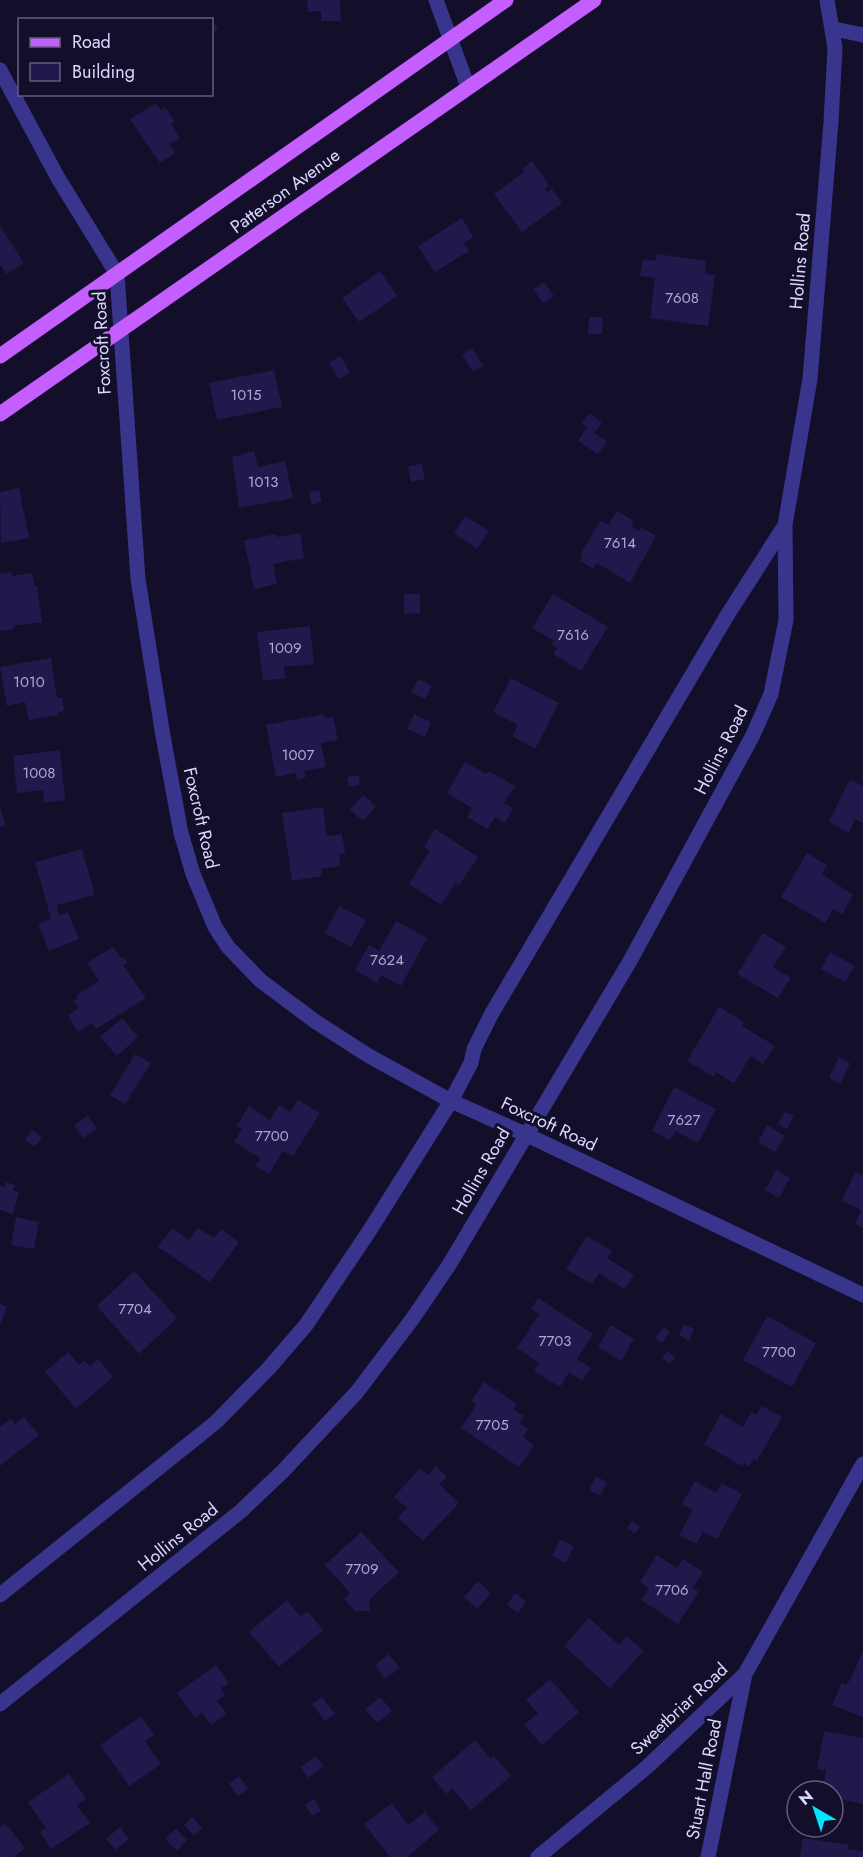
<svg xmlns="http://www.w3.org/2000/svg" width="863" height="1857" font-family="Jost,sans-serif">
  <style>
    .building { fill: #23184c }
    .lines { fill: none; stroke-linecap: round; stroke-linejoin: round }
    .street { stroke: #39358c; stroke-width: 15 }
    .primary { stroke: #c45eff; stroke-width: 15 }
    .labels { text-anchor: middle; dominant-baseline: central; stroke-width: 6; stroke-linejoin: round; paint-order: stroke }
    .number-label { font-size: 15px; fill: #aea7d2 }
    .street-label { font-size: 18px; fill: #dcd7ff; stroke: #130e2a }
  </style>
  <rect width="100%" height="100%" fill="#130e2a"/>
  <!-- building -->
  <path class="building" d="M307,0h33l1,21h-20v-10l-13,1z
    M212,20l6,9 -6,4z
    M156,103l5,7 4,-3 10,15 -4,2 9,14 -11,6 6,9 -15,10 -30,-44z
    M532,161l17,24 -4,4 2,3 5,-3 10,14 -40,29 -28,-38 30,-22 -2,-3z
    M462,218l11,19 -9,6 5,8 -34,21 -17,-26z
    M0,226l24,37 -17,11 -7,-9z
    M657,254l49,7 -1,13 10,1 -7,51 -58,-8 5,-40 -15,-2 3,-17 13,2z
    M380,271l17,25 -38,26 -17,-24z
    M544,282l10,14 -11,7 -10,-14z
    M589,317h14l-1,17h-14z
    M472,348l11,18 -10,6 -11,-17z
    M341,356l9,17 -12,6 -9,-17z
    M274,370l8,37 -65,13 -8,-37z
    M590,413l12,10 -8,10 13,8 -9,13 -20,-13 9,-14 5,3 -10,-7z
    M254,451l4,16 27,-6 8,37 -54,10 -7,-51z
    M422,463l3,16 -14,3 -3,-15z
    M19,488l10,50 -28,5 -1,-51z
    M319,490l3,12 -10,3 -3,-12z
    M617,511l17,10 -3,5 8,5 2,-4 15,9 -26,47 -33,-20 -4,6 -13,-8 3,-7 -2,-1 19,-32 8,4z
    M465,516l24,15 -12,18 -23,-16z
    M300,533l4,25 -31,6 4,20 -23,5 -10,-49 32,-6 1,3z
    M12,572l1,4 19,-3 2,13h3l5,36 -29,4 1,3 -14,2v-57z
    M404,594h16v19l-16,1z
    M553,594l55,33 -27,44 -28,-17 4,-6 -5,-3 2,-4 -22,-13z
    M310,626l4,38 -30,3 2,11 -23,3 -6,-49z
    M51,658l6,40h5l2,13 -6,1 1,3 -30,5 -4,-18 -18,4 -7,-39z
    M511,678l48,25 -24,46 -23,-13 6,-11 -25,-13z
    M418,679l14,7 -7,13 -14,-7z
    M324,714l1,4 8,-1 5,23 -17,3 5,24 -22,4 2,6 -9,3 -1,-7 -20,4 -10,-52z
    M414,714l17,8 -6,15 -18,-8z
    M60,750l5,50 -21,3 -1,-13 -26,3 -4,-37z
    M465,762l21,12 3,-3 26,15 -11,17 9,5 -8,15 -10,-6 -7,12 -21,-12 5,-9 -25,-15z
    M359,775l1,10 -11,2 -2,-10z
    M850,779l13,7v37l-8,-4 -6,14 -20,-11z
    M363,795l13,11 -13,15 -13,-11z
    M0,807l6,19 -6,1z
    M323,807l4,29 15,-2 3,19 -6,1 1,12 -19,3 1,7 -30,5 -10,-68z
    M435,829l43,28 -19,28 -3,-3 -15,23 -32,-21 21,-33 -6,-4z
    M82,849l13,46 -38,10 2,11 9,-4 11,27 -30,12 -11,-27 13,-5 -16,-57z
    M807,853l20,12 -5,9 31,21 -11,20 -9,-6 -8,14 -44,-26z
    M339,906l27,14 -15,27 -26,-14z
    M396,921l31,17 -26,48 -20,-11 -4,8 -22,-13 14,-25 10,6z
    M763,933l23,14 -13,20 18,11 -13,20 -41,-24z
    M113,947l8,11 3,-1 3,6 -4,2 23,33 -50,31 -4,-6 -14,9 -10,-17 11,-7 -5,-7 4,-3 -1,-3 22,-14 -12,-18z
    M830,952l25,14 -10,16 -24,-13z
    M719,1007l25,15 -2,4 33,20 -12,18 -12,-8 -17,27 -18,-11 -2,5 -27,-16z
    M122,1018l16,19 -21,19 -17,-19z
    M135,1054l16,9 -26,41 -15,-9z
    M839,1057l11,6 -9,21 -12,-6z
    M674,1087l42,22 -18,34 -23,-12 -5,9 -18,-9z
    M298,1100l22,13 -27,43 -10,-5 -14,23 -14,-8 5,-8 -26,-16 8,-13 -5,-3 12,-20 21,14 9,-15 11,7z
    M785,1112l9,4 -7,13 -9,-5z
    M88,1115l9,14 -14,9 -9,-13z
    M767,1125l18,11 -10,16 -17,-10z
    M33,1130l9,8 -8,9 -9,-8z
    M776,1170l14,8 -11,20 -14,-8z
    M855,1172l8,4v52l-8,-4 6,-14 -19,-9z
    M6,1182l9,3 -2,5 6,2 -6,22 -13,-4v-25l4,2z
    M16,1217l23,5 -5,27 -23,-4z
    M172,1228l17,12 9,-12 16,10 7,-9 18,13 -29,40 -52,-35z
    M587,1236l25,15 -5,7 27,17 -10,14 -25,-16 -7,11 -26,-15z
    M134,1271l43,47 -38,36 -42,-48z
    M538,1298l55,36 -16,25 14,9 -9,13 -13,-9 -9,15 -26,-16 5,-8 -22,-15 22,-34 -8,-5z
    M0,1304l7,3 -7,18z
    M767,1316l49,27 -24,44 -49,-27z
    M683,1324l11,5 -5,12 -10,-6z
    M611,1325l23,14 -13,22 -23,-14z
    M663,1327l7,5 -8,11 -7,-5z
    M667,1351l8,6 -5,7 -8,-6z
    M68,1352l11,13 5,-4 6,5 8,-7 15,18 -37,32 -31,-37z
    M484,1382l33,22 -4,5 11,7 -5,7 9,6 -5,8 11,8 -15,22 -58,-39 15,-23 -5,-4z
    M762,1406l20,11 -25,44 -3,-2 -5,7 -5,-3 -2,3 -38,-22 17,-30 22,13 8,-15 5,3z
    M24,1417l15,18 -39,31v-39l11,-8 4,5z
    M436,1466l11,11 -8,7 20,19 -36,38 -25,-23 9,-10 -13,-11 26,-29 8,7z
    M596,1476l11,6 -7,14 -11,-6z
    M695,1481l21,12 6,-10 20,11 -25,45 -14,-7 -7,12 -17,-9 14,-25 -11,-6z
    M632,1521l8,5 -5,8 -8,-6z
    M361,1532l38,40 -30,28 2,11h-16l-11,-12 6,-6 -25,-28z
    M560,1540l14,6 -8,17 -14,-7z
    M657,1555l20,13 6,-9 20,13 -10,16 6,4 -21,32 -37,-24 8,-12 -9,-6z
    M478,1581l13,12 -14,16 -13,-12z
    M515,1593l11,8 -8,12 -11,-8z
    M287,1600l14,17 6,-6 16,19 -44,37 -30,-35z
    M589,1618l30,27 8,-9 16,15 -33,37 -46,-42z
    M863,1651v66l-31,-12 10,-22 4,2 4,-5z
    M389,1654l11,14 -15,11 -10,-14z
    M216,1665l13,18 -8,5 4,7 -8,6 10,13 -16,11 -9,-12 -7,5 -18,-25z
    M550,1679l29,33 -37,33 -18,-20 14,-12 -12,-13z
    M322,1697l13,17 -10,7 -13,-17z
    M380,1697l12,14 -15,12 -12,-14z
    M141,1716l13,19 -9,6 16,23 -32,22 -29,-41z
    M824,1731l39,7v66l-30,-6v-7h-11l4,-21 -9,-1z
    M475,1740l15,19 4,-3 17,20 -40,34 -19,-22 -6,6 -14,-17z
    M316,1756l8,10 -16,12 -8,-11z
    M69,1774l17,25 -9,6 13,18 -39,26 -11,-17 6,-4 -18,-26z
    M239,1776l9,13 -10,7 -9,-12z
    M314,1799l7,12 -9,5 -7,-11z
    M392,1803l16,22 17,-13 14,18 -32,27h-17l-26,-33z
    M192,1817l10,11 -8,8 -10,-11z
    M5,1823l20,25 -11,9h-14v-30z
    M120,1827l9,12 -14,11 -9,-11z
    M176,1828l11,12 -10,11 -12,-12z
    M803,1838l46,7 -1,4 15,2v6h-63z"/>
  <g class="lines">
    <!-- street -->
    <path class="street" d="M436,0l32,87
      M834,29l29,6
      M0,70l58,108 59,96 21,305 25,157 18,97 12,41 22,53 13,20 33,34 55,41 53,34 82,45 74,33 338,161
      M0,1595l216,-173 53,-54 37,-43 62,-92 83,-132 20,-38 3,-14 18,-36 236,-399 57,-89
      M0,1704l241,-193 42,-40 74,-79 56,-74 36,-53 181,-304 123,-226 18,-41 15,-74 -1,-95 25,-146 21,-257 4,-74 -8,-48
      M538,1857l109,-90 98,-93 118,-210
      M708,1857l37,-183"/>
    <!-- primary -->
    <path class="primary" d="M0,356l506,-356
      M0,414l594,-414"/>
  </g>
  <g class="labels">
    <!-- number labels -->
    <g class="number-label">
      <text x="682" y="298">7608</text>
      <text x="246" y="395">1015</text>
      <text x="263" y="482">1013</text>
      <text x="620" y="543">7614</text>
      <text x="573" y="635">7616</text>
      <text x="285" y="648">1009</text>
      <text x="29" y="682">1010</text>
      <text x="298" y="755">1007</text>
      <text x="39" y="773">1008</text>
      <text x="387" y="960">7624</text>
      <text x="684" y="1120">7627</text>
      <text x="272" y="1136">7700</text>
      <text x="135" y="1309">7704</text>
      <text x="555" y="1341">7703</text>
      <text x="779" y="1352">7700</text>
      <text x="492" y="1425">7705</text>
      <text x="362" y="1569">7709</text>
      <text x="672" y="1590">7706</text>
    </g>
    <!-- street labels -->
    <g class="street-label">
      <text transform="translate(285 191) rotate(-36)">Patterson Avenue</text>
      <text transform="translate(800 261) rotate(-85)">Hollins Road</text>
      <text transform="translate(102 343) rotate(-93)">Foxcroft Road</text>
      <text transform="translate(721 750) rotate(-63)">Hollins Road</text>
      <text transform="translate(201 818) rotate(77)">Foxcroft Road</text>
      <text transform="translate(549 1124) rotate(25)">Foxcroft Road</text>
      <text transform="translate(481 1171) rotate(-60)">Hollins Road</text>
      <text transform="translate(178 1537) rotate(-39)">Hollins Road</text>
      <text transform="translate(679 1709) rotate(-43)">Sweetbriar Road</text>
      <text transform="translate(704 1779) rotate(-79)">Stuart Hall Road</text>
    </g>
  </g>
  <!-- legend -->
  <rect x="18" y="18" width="195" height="78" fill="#130e2a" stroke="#635e7f" stroke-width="1.5"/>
  <rect x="30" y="38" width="30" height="9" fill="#c45eff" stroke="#635e7f" stroke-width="1.5"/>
  <text x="72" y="48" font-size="18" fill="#dcd7ff">Road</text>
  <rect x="30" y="63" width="30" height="18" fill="#23184c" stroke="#635e7f" stroke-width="1.5"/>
  <text x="72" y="78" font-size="18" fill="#dcd7ff">Building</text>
  <!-- north arrow -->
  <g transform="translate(815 1809) rotate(321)"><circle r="28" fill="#130e2a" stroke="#635e7f" stroke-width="1.5"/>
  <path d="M0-4.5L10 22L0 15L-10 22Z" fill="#03e4ff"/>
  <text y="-9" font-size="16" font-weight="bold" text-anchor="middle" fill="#dcd7ff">N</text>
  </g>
</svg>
